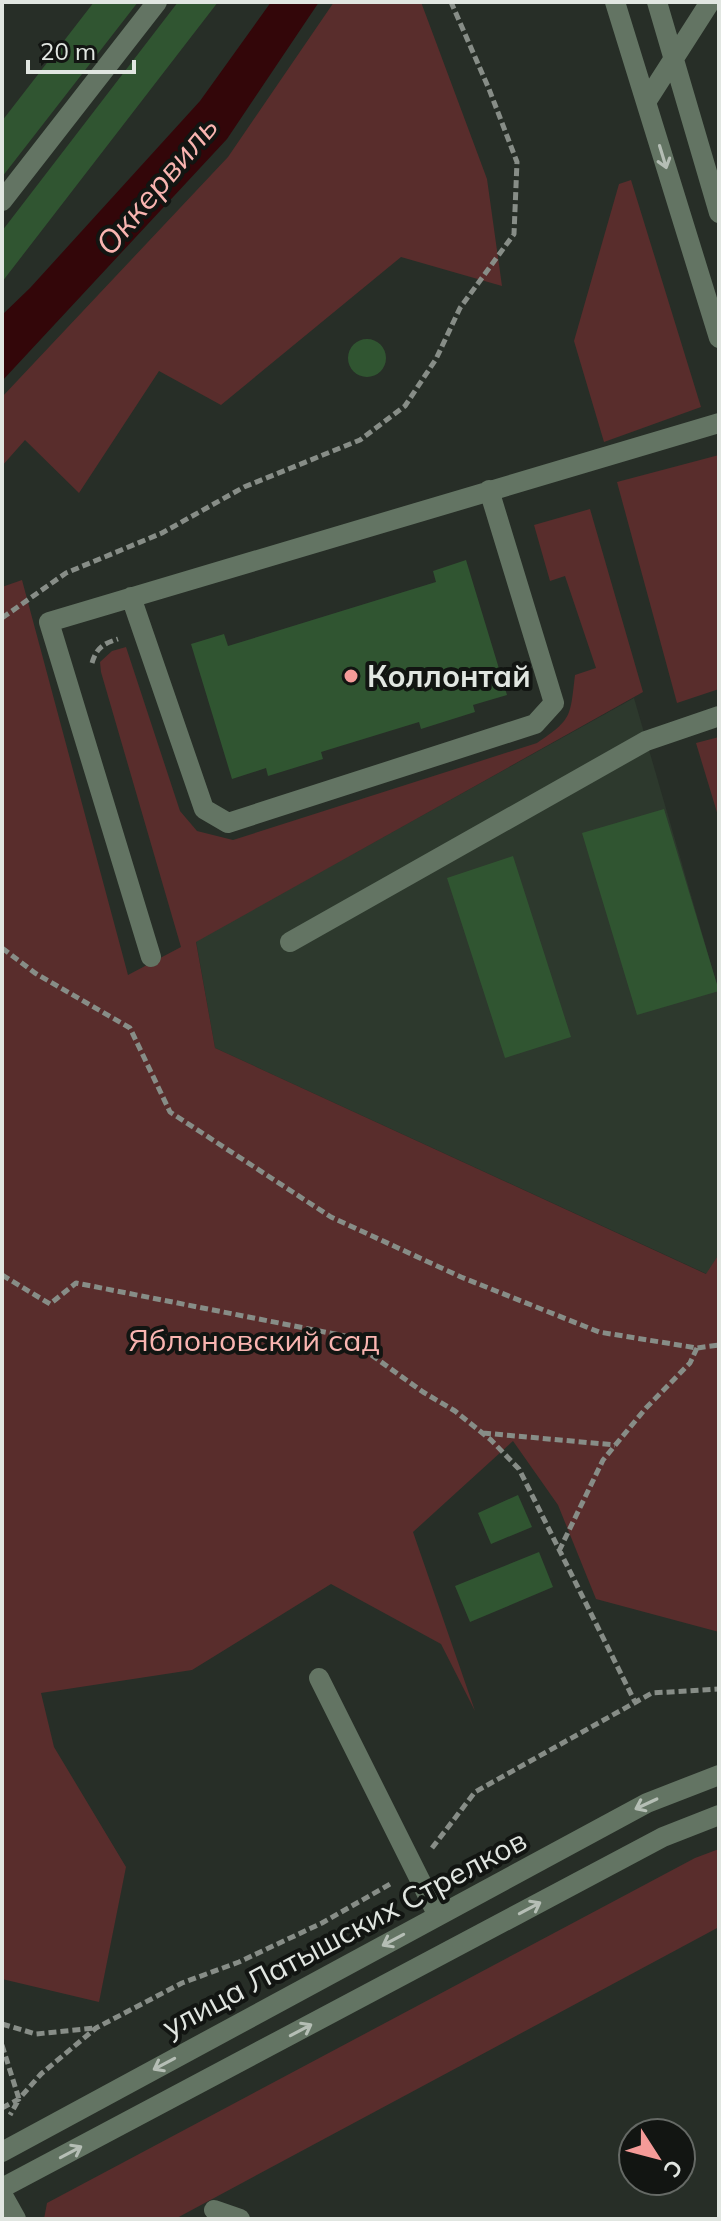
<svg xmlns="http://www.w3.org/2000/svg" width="721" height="2221" font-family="Mulish,sans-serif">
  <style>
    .built { fill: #2d392d }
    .green { fill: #592d2c }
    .water { fill: #330609 }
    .building { fill: #305531 }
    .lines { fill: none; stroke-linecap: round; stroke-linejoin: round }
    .path { stroke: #878d87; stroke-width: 5; stroke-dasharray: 8 4; stroke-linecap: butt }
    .minor { stroke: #637463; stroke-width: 20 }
    .oneway { stroke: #b5beb5 }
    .poi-dot { fill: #f59b98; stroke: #121512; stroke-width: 3 }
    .labels { text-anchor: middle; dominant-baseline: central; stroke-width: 8; stroke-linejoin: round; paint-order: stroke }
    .poi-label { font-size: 30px; font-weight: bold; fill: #e1e6e1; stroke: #121512; text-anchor: start }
    .park-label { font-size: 30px; fill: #fab5b1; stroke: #121512 }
    .street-label { font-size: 30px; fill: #e1e6e1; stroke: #121512 }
    .water-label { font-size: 32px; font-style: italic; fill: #f9b4b0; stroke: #121512 }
  </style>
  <rect width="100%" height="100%" fill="#272e27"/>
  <!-- built -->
  <path class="built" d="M634,698l85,294v262l-12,20 -492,-226 -19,-107z"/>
  <!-- green -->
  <path class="green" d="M334,2h87l66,177 15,107 -101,-29 -180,148 -62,-34 -80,122 -54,-53 -23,26v-69l226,-240z
    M631,180l70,227 -97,35 -30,-101 45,-157z
    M719,455v234l-42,14 -60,-221z
    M590,509l53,183 -447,250 19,106 491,226 13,-20v378l-123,-33 -38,-94 -45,-64 -100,91 62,179 -34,-67 -110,-60 -139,86 -151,23 13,54 72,120 -27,135 -97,-23v-1392l20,-7 106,395 53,-28 -80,-275 -1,-10 12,-11 14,-4 54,164 17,20 36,9 304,-97c36,-24 33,-27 38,-68l21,-7 -31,-92 -15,5 -16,-56z
    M719,737v82l-23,-76z
    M719,1849v78l-544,292h-131l3,-16 648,-345z"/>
  <!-- water -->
  <path class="water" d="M271,2h48l-92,137 -225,242v-66l28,-27 170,-187z"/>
  <!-- building -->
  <path class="building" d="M94,2h44l-136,175v-56z
    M178,2h40l-216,280v-51z
    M348 358a19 19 0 1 1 38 0a19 19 0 1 1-38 0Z
    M466,560l41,135 -34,10 2,7 -54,17 -2,-7 -98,30 2,7 -55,17 -2,-8 -34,11 -41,-135 33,-10 4,12 208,-64 -3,-11z
    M664,809l55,182 -82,24 -55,-182z
    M513,856l58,181 -66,21 -58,-180z
    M518,1495l14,32 -41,17 -13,-31z
    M539,1552l14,35 -83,35 -15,-36z"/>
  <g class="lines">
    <!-- path -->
    <path class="path" d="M2,618l64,-45 96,-40 82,-46 116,-47 45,-34 31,-47 24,-51 54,-74 3,-72 -28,-73 -38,-87
      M92,663c5,-16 11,-19 26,-24
      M2,948l33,25 95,55 40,84 161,105 130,60 138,55 98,16 22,-3
      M2,1275l48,29 26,-21 269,53 78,56 32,19 36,29 28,29 116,233
      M483,1433l132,12
      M559,1551l44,-91 43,-52 44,-45 7,-15
      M432,1848l43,-56 177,-99 67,-4
      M2,2024l34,10 59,-6
      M2,2045l17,54 -9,16
      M2,2108l17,-9 22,-25 55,-46 86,-45 57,-21 83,-39 70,-40"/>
    <!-- minor -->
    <path class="minor" d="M615,2l104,336
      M657,2l62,211
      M646,102l64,-100
      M2,201l155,-199
      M131,597l73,212 24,14 307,-99 19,-21 -65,-213
      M290,942l356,-201 73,-25
      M151,957l-102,-335 670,-199
      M319,1678l119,238
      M2,2152l645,-349 72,-28
      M2,2188l661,-351 56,-22
      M2,2194l14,25
      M214,2210l26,9"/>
  </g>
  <!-- one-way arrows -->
  <defs><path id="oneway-shaft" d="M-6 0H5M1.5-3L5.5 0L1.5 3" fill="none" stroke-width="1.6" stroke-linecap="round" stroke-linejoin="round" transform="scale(2)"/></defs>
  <g class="oneway">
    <use href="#oneway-shaft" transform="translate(663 157) rotate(73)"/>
    <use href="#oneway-shaft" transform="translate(646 1804) rotate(155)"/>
    <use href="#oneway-shaft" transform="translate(530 1908) rotate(-28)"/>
    <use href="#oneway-shaft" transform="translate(393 1940) rotate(152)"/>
    <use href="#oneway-shaft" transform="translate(301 2030) rotate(-28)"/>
    <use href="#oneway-shaft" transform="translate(164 2064) rotate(152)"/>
    <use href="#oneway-shaft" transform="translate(71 2152) rotate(-28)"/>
  </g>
  <!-- markers -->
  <circle class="poi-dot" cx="351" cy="676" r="8"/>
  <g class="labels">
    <!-- poi labels -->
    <g class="poi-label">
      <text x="367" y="676">Коллонтай</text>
    </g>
    <!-- park labels -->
    <g class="park-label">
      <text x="254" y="1340">Яблоновский сад</text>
    </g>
    <!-- street labels -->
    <g class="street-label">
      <text transform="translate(344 1933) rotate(-28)">улица Латышских Стрелков</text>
    </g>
    <!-- water labels -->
    <g class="water-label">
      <text transform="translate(156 185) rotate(-50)">Оккервиль</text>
    </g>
  </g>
  <!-- border -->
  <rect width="721" height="2221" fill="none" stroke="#e1e6e1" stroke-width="8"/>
  <!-- north arrow -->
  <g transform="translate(657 2157) rotate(126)"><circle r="38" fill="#121512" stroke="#656965" stroke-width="2"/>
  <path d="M0-6L14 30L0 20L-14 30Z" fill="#f59b98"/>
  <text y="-12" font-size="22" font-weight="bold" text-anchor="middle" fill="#e1e6e1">С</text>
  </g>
  <!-- scale -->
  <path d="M28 60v12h106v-12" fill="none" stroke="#e1e6e1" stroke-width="4"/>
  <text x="40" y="60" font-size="24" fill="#e1e6e1" stroke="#121512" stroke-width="6" paint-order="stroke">20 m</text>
</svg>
